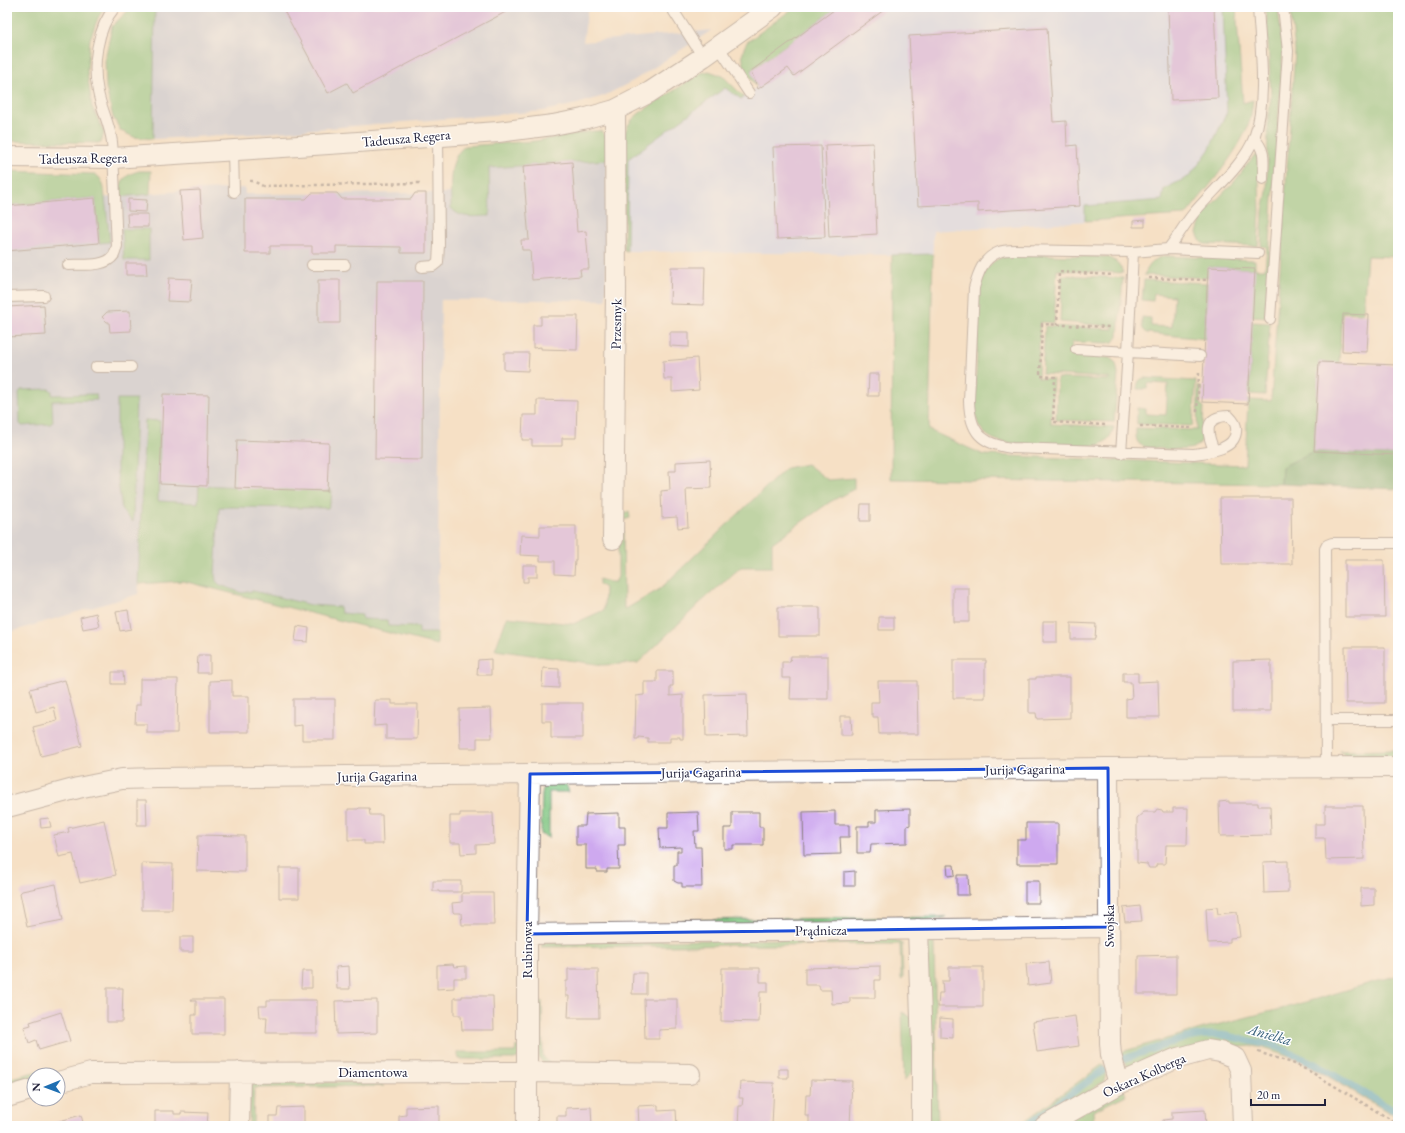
<svg xmlns="http://www.w3.org/2000/svg" width="1405" height="1133" font-family="'EB Garamond',serif">
  <style>
    .built { fill: #cedafa }
    .industrial { fill: #b9c4de }
    .green { fill: #80c580; stroke: #51745e }
    .forest { fill: #68aa6e; stroke: #456654 }
    .lines { fill: none; stroke-linecap: round; stroke-linejoin: round }
    .stream { stroke: #49a8c8; stroke-width: 7 }
    .building { fill: #cea9ef }
    .lane-casing { stroke: #8c8180; stroke-width: 12 }
    .street-casing { stroke: #8c8180; stroke-width: 22 }
    .path { stroke: #8c8180; stroke-width: 2.5; stroke-dasharray: 3 3; stroke-linecap: butt }
    .lane { stroke: #fff; stroke-width: 10 }
    .street { stroke: #fff; stroke-width: 20 }
    .marked { fill: none; stroke: #1d4ed8; stroke-width: 3; stroke-linejoin: round }
    .labels { text-anchor: middle; dominant-baseline: central; stroke-width: 3; stroke-linejoin: round; paint-order: stroke }
    .street-label { font-size: 14px; fill: #22223b; stroke: #fff }
    .water-label { font-size: 15px; font-style: italic; fill: #345e7a; stroke: #fff }
  </style>
  <rect width="100%" height="100%" fill="#fff"/>
  <filter id="ink" filterUnits="userSpaceOnUse"><feTurbulence type="fractalNoise" baseFrequency=".025" numOctaves="2"/><feDisplacementMap in="SourceGraphic" scale="8" xChannelSelector="R" yChannelSelector="G"/><feConvolveMatrix kernelMatrix="1 2 1 2 8 2 1 2 1" color-interpolation-filters="sRGB"/></filter>
  <filter id="wash" filterUnits="userSpaceOnUse"><feTurbulence type="fractalNoise" baseFrequency=".012" numOctaves="4" result="noise"/><feDisplacementMap in="SourceGraphic" scale="16" xChannelSelector="R" yChannelSelector="G"/><feGaussianBlur stdDeviation="0.9" result="paint"/><feColorMatrix in="noise" values="0 0 0 0 0 0 0 0 0 0 0 0 0 0 0 0 0 1.4 0 .05"/><feComposite in="paint" operator="in"/></filter>
  <g filter="url(#wash)">
    <rect width="100%" height="100%" fill="#f5e0c5"/>
    <!-- built -->
    <path class="built" d="M838,7h398l8,112 -61,96 -250,16v23l-41,1 -265,-4 1,-92 97,-71 16,11 16,-12 -6,-16z"/>
    <!-- industrial -->
    <path class="industrial" d="M155,7h433l-5,35 129,-12 -79,51 -29,15 -27,8 -34,7 -291,23 -99,5z
      M607,160l-1,140h-165l-4,345 -254,-64 -44,3 -1,10 -131,39v-427l173,-15 65,-3v6l206,-1 1,-22z"/>
    <!-- green -->
    <path class="green" d="M7,7h98l-7,11 -8,21 -3,32 5,36 12,25 -3,11 -94,-2z
      M132,7h23l-2,132 -19,-2 -13,-6 -8,-14 -7,-29 -1,-29 7,-33z
      M795,7h43l-87,63 6,17c-11,-14 -20,-29 -10,-45z
      M1223,7h13l7,96 10,-3c-1,5 -1,11 -2,16 -7,31 -45,73 -65,99l-101,6v-15l77,-6 2,-11 26,-13 19,-26 18,-38z
      M1266,7h12l5,43 -18,267 -13,-1 2,-47 -45,-2 -1,11 -64,-3c5,-10 10,-17 21,-19l90,4v9h10l2,-22 -6,-1 2,-35 4,-19 1,-71 3,-25z
      M1290,7h108v250l-31,-1 -4,57 -21,-1 -3,51 -20,-1 -5,89 -32,16 -1,17 -390,-5 1,-224 41,-1 -4,176 55,25 261,10 3,-65 23,1 24,-350z
      M709,71l14,5 21,21 -3,2 -16,-11 -97,71 -1,92 -3,-1 1,-117c3,-10 8,-15 16,-21l60,-39z
      M593,131h8l9,9 -3,20 -118,8 1,48c-15,0 -29,4 -39,-8 0,-20 -4,-49 14,-62l70,-5z
      M1258,154l2,57 -2,35 -53,-2 -4,-2 -4,-9 6,-19 32,-33 17,-23z
      M7,171l88,3c6,4 8,8 9,15l6,53 -11,1 -4,-45 -88,8z
      M139,171h12l-1,23 -31,3c1,-16 5,-22 20,-26z
      M122,229h27v31h-25z
      M1016,254l91,3c9,3 13,7 16,16l-66,-3 -3,53 -14,-1 -2,56 15,1 -2,45 63,3c-3,11 -8,16 -19,19l-86,-3c-21,-3 -31,-11 -34,-32l4,-124c7,-23 14,-29 37,-33z
      M1062,275l61,3 -5,58 -5,6 -5,1 -36,-1 -1,12 39,4 6,5 2,11 -4,48 -58,-2 1,-42 52,2v-2l-67,-4 3,-48 68,3v-3l-53,-4z
      M1144,280l63,3 -2,56 -58,-6c-6,-4 -5,-9 -5,-16l9,1v8l21,1 2,-31 -20,-2 -1,7 -11,-1z
      M1252,322l18,1 -5,72 -16,-1z
      M1145,378l51,3 -3,45 -56,-2v-16l9,1v5l20,1 2,-31 -20,-1 -1,6h-10c1,-6 1,-10 8,-11z
      M1198,386l3,2 -1,16 4,3 -2,32 -3,6c-4,2 -7,4 -12,4 -7,1 -41,0 -46,-4 -6,-3 -5,-11 -5,-17l61,2z
      M49,389l3,2v4l44,-1 1,6 -45,1 1,21 -3,2 -28,2 -2,-2 -1,-31 2,-3z
      M117,399h19l-3,123 -11,-11 -5,-38z
      M145,420l15,1 -2,80 40,2 1,-18 133,6 -1,10 -3,7 -109,-1 -4,68 1,6 4,4 22,8 11,-2 58,14 29,2 1,6 21,2v4l25,1 1,6 31,1v6h18v12l-254,-64 -45,3z
      M807,464l21,16 26,-2v11l-24,13 -58,41v24h-31l-41,36 -62,60 -34,2 -109,-15 12,-33 66,7 31,-14 1,-22 -6,-4v-5l11,3h5l3,-5v-57l3,-5 8,-4 1,7 -7,2 1,90 36,-21 126,-121z
      M1398,750v6h-51l-8,-5z
      M548,784h18l3,8h-20v46l-8,-4 1,-40 1,-5z
      M946,917l-27,6 -237,3v-6z
      M890,938l12,5 1,35 -2,1 -1,-35 -359,3 2,-5z
      M932,939l2,4 4,183h-9l-3,-179 3,-5z
      M1398,975v143l-94,-56 -41,-14 -11,-2 -11,1 -6,3 -107,17 -7,-15 83,-24 88,-22z
      M542,1001l1,55 8,9c-7,0 -9,-2 -12,-9l-1,-54z
      M902,1012l14,8 -1,49 -11,12z
      M516,1046l6,3 -4,9 -4,1h-55l-2,-7h58z
      M1103,1064c3,7 4,11 0,18l-41,28 -29,16h-23l13,-4z
      M38,1071v4h-4v4l-27,7v-7z
      M380,1082l4,4 -130,2 -1,38h-4l1,-38 1,-3 3,-2z
      M1124,1089l2,6 -33,16 1,15h-36z"/>
    <!-- forest -->
    <path class="forest" d="M1314,451l84,4v34l-117,-5 1,-17z"/>
    <g class="lines">
      <!-- stream -->
      <path class="stream" d="M1123,1059l63,-21 20,-3h16l53,11 40,18 83,49
        M1026,1126l78,-56"/>
    </g>
    <g id="blocks">
      <!-- building -->
      <path class="building" d="M282,7h233l-162,86 -6,-10 -19,10z
        M838,7h50l-94,69 -6,-8 -30,21 -7,-18z
        M1168,7h46l4,91 -47,2z
        M1047,28l6,94 13,-1 1,25 10,-1 3,61 -102,6v-9l-60,3 -9,-170z
        M873,143l4,91 -48,3 -4,-92z
        M821,146l4,91 -48,2 -4,-92z
        M572,162l5,70 9,-1 3,38h-9l1,7 -49,4 -2,-30h-8l-1,-10h8l-6,-74z
        M200,190l3,48 -19,2 -4,-49z
        M312,193h25l5,6h69l4,-6h11v60h-25v-6l-65,-1v7h-24v-7h-42v7h-25v-54h61z
        M95,198l4,45 -92,8v-45z
        M128,199l19,1 -1,12 -18,-1z
        M127,214h21v13h-20z
        M1145,220v7h-12v-6z
        M126,263h20l1,12h-21z
        M671,267h34l-1,38 -34,-1z
        M1208,267l47,2 -7,135 -46,-2z
        M169,278l23,1 -2,23 -23,-1z
        M318,280h22v43h-22z
        M377,281h46l-1,179 -47,-1z
        M44,305l2,30 -39,2v-30z
        M130,311l1,20 -21,1 -1,-10h-2l-5,-5 5,-5z
        M1343,314l26,1 -2,37 -25,-1z
        M541,316h37l-1,34 -36,-1v-2l-8,1v-23h8z
        M670,332h19v15l-19,-1z
        M504,353h25l-1,18 -24,-1z
        M697,358l2,32 -27,2v-13h-8l-1,-18z
        M1319,362l79,3v90l-84,-4z
        M869,374h10v22h-11z
        M163,394l46,1 -2,91 -47,-2z
        M537,400l40,1 -1,37h-14v8h-30v-6h-10l1,-25h14z
        M237,440l92,3 -2,48 -92,-3z
        M710,460l1,28 -25,1 2,38 -10,1 -1,-11 -15,1 -1,-27 9,-1 -1,-19h7v-9z
        M1220,498h71l1,66h-71z
        M861,504h9v17h-10z
        M540,526h36v34h-1l-1,15 -19,-1v-13h-15v-5l-20,-1 1,-20 19,1z
        M1345,560h39l1,57h-40z
        M523,565h14v12h-9v5h-5z
        M953,588h16v34h-16z
        M778,607h42v29h-42z
        M128,610l3,19 -11,2 -4,-19z
        M96,613l3,13 -16,3 -3,-12z
        M879,617h15v13h-15z
        M1043,621h14v21h-14z
        M1071,623l25,1 -1,15h-24z
        M297,626l12,2 -1,14 -13,-1z
        M1345,647h40v56h-39z
        M198,655h12v18h-13z
        M791,656h37v43h-38l1,-21h-9v-16h8z
        M491,659v16h-14l1,-15z
        M953,660h33v3h-1v35h-32z
        M1271,660v51h-38v-50z
        M543,668l16,1v19l-17,-1z
        M657,671h16v15h-3v10l13,-1v44h-3v-2h-10v5h-22v-4l-10,-1v2h-3l1,-43 8,-1v-13h13z
        M112,672h11l1,12h-12z
        M1123,673h15v9l20,-1 1,36h-33v-18l6,-1 -1,-16h-8z
        M1036,677h34v41l-33,1 -1,-6h-7v-34h7z
        M140,679h38l-1,54h-30v-9h-12l1,-19h4z
        M65,680l17,66 -41,10 -8,-29 24,-6 -3,-14 -18,5 -6,-23z
        M232,680v16h17v36h-39v-51z
        M878,681h39l1,53h-39l-1,-17h-5v-3h-2v-12h8z
        M747,694l1,42 -42,1 -1,-42z
        M293,699h42v41h-33v-15l-9,1z
        M375,700h17v4h26l-1,35h-31v-14l-12,1z
        M542,703h41v35h-32v-17h-9z
        M491,708l1,30h-15v10h-17l-1,-39z
        M840,716h11l1,19h-12z
        M137,800h9l1,25h-10z
        M1229,801v2h29v3h12l1,29 -51,1 -1,-34z
        M1325,806h38l1,53 -38,1 -1,-22h-10v-14h10z
        M359,808h10l1,7h12l1,29h-19v-4h-16v-31h10z
        M1173,808h15l-1,37h-21l-1,19h-8l-2,4h-6l-2,-4 -10,-1v-45l7,-6h11l2,-3 5,1 1,2h10z
        M910,809v16l-3,1v17l-36,1 -1,9h-13v-27h12v-4h7v-12z
        M835,811v14h14v12h-9l1,17 -37,1 -1,-43z
        M698,812l1,19h-5l1,16h6l1,40h-20v-4h-4l-4,-2v-16h3v-14h4v-4l-21,1 -1,-20h9v-15z
        M732,812h27v15h4v18h-30v4h-9v-21h8z
        M460,813h33l1,31 -18,1v8l-15,1 -1,-11h-10v-27h10z
        M619,813v14h6v18h-7l1,24h-12v3h-10v-3h-11v-24h-10v-19h9l1,-12z
        M49,818l2,9 -10,1 -1,-9z
        M104,820l12,55 -36,8 -7,-29 -14,3 -5,-22 15,-3 -1,-4z
        M1026,823h32v41h-41v-24h9z
        M198,835l47,1v36l-48,-1z
        M1288,861v31l-24,1 -1,-31z
        M142,863l31,1 -1,46h-30z
        M947,865h7l1,10 -7,1z
        M279,868h20v30h-20z
        M855,871v15h-11v-14z
        M957,875h11l1,20h-12z
        M433,881h28v11h-22v-1h-6z
        M1025,881h14v22h-14z
        M56,884l7,36 -36,7 -7,-34 2,-2z
        M1361,888h13v17l-13,1z
        M462,893h31l1,32h-32l-1,-12h-7l-1,-1 -1,-9 10,-1z
        M1140,906l2,15 -17,1 -2,-14z
        M1217,907l1,7 19,-2 3,25 -10,1v4l-22,1 -2,-35z
        M180,937h13v15h-13z
        M1176,955v39h-38v-38z
        M1049,962l2,21 -23,3 -2,-22z
        M453,964l1,3 12,-1v12h-12v10l-17,1v-24z
        M349,966l1,23h-13l-1,-22z
        M880,966v14h-5v18h-25v5l-18,1 -1,-14h-11l-1,-5h-14v-17z
        M949,967h34v40h-45l1,-14h4l-1,-12h7z
        M722,968h38v14h8v10h-8l-1,30 -38,-1z
        M568,969h30l1,49h-31l1,-22h-3v-15h2z
        M302,971h10v17h-11z
        M633,973h13v21h-14z
        M107,988h16l-1,34h-15z
        M462,996h31l1,34h-32l-1,-15h-7v-17h8z
        M191,999h33v35h-32v-19h4v-14h-4z
        M644,999h33v30l-18,1v9h-14z
        M267,1000h50v33h-51l1,-16h-7l-1,-11h8z
        M377,1000v33l-41,1 -1,-33z
        M61,1012l9,29 -31,9 -3,-10 -7,3 -5,-16 7,-2 -1,-3z
        M1075,1016l4,30 -42,6 -4,-30z
        M940,1018l13,1v19l-13,-1z
        M779,1069h9v9h-9z
        M811,1080l41,1 -2,45h-41v-10h-4l1,-21h4z
        M740,1082l34,1 -2,43h-34l1,-20h3l1,-8h-4z
        M658,1105v6l18,-1 1,16h-38l-1,-20z
        M439,1106v20h-40v-10l7,-1v-8z
        M304,1107v19h-34v-10h7l1,-8z
        M591,1107l1,19h-30v-2h-5v-8h9v-8z
        M1205,1110l1,16h-43v-6l9,-1v-7z
        M155,1111h19v3h7v-2l27,1 -1,13h-52z
        M81,1115l3,11h-42z"/>
    </g>
  </g>
  <g filter="url(#ink)">
    <use href="#blocks" fill-opacity="0" stroke="#8c8180" stroke-width="1"/>
    <g class="lines">
      <defs>
        <path id="lane" d="M671,7l32,50
          M718,46l31,47
          M1254,138c13,14 9,24 9,41
          M233,151l1,41
          M1168,249l90,4
          M68,265c14,-1 37,3 46,-10 1,-2 2,-6 3,-9 -2,-34 -2,-70 -5,-104 -2,-17 -11,-34 -14,-50 -6,-27 -1,-64 17,-85
          M312,265h33
          M422,267l11,-1 5,-4 1,-17 -1,-110
          M7,297l37,-1
          M1270,319l18,-268 -5,-44
          M1076,349l124,7
          M96,367h35
          M1214,450c-8,-18 -10,-34 15,-34 5,5 8,9 7,16 -2,18 -28,20 -42,22l-182,-6c-31,-4 -42,-16 -43,-47l5,-113c4,-15 9,-30 25,-36 4,-2 11,-2 16,-2l118,2 35,-3c9,-11 16,-24 25,-35 18,-22 51,-49 61,-76 14,-39 6,-91 4,-131
          M1121,453l7,-101 5,-100
          M1326,720h72
          M1326,767l-1,-218 2,-4 5,-2h66"/>
        <path id="street" d="M7,157l106,1 231,-15 154,-11 55,-7 30,-6 32,-9 35,-18 53,-35 70,-50
          M613,539l3,-247 -1,-182
          M1108,768l2,275 1,12 8,29
          M7,807l71,-19 44,-9 35,-1 951,-10 290,-1
          M918,929l4,119v78
          M527,934l582,-7
          M58,1082l33,-9 436,-1 163,2
          M7,1097l27,-8
          M239,1126l1,-54
          M527,1126v-192l3,-160
          M1045,1126l74,-42 56,-25 33,-9 12,2 15,6 6,13 2,55"/>
      </defs>
      <!-- lane casing -->
      <use href="#lane" class="lane-casing"/>
      <!-- street casing -->
      <use href="#street" class="street-casing"/>
      <!-- path -->
      <path class="path" d="M250,181h3l10,5 157,-3
        M1149,278l59,2
        M1057,325l2,-53 55,3
        M1197,412l2,-39
        M1105,425l-52,-3 2,-45 -15,-1 2,-52 69,3
        M1140,426l51,2
        M1258,1052l37,12 16,8 87,52"/>
      <!-- lane -->
      <use href="#lane" class="lane"/>
      <!-- street -->
      <use href="#street" class="street"/>
    </g>
  </g>
  <!-- marked area -->
  <path d="M0 0H1405V1133H0ZM1108,768l1,159 -582,7 3,-160z" fill="#f5e0c5" fill-opacity=".55" fill-rule="evenodd"/>
  <path class="marked" d="M1108,768l1,159 -582,7 3,-160z"/>
  <g class="labels">
    <!-- street labels -->
    <g class="street-label">
      <text transform="translate(406 138) rotate(-5)">Tadeusza Regera</text>
      <text transform="translate(83 158) rotate(-1)">Tadeusza Regera</text>
      <text transform="translate(616 324) rotate(-89)">Przesmyk</text>
      <text transform="translate(1025 769) rotate(-1)">Jurija Gagarina</text>
      <text transform="translate(701 772) rotate(-1)">Jurija Gagarina</text>
      <text transform="translate(377 776) rotate(-1)">Jurija Gagarina</text>
      <text transform="translate(1109 926) rotate(-90)">Swojska</text>
      <text transform="translate(821 930) rotate(-1)">Prądnicza</text>
      <text transform="translate(527 950) rotate(-90)">Rubinowa</text>
      <text x="373" y="1072">Diamentowa</text>
      <text transform="translate(1144 1075) rotate(-24)">Oskara Kolberga</text>
    </g>
    <!-- water labels -->
    <g class="water-label">
      <text transform="translate(1270 1034) rotate(16)">Anielka</text>
    </g>
  </g>
  <!-- margin -->
  <rect width="1405" height="1133" fill="none" stroke="#fff" stroke-width="24"/>
  <!-- north arrow -->
  <g transform="translate(46 1087) rotate(269)"><circle r="19" fill="#ffffff" stroke="#a7a7b1"/>
  <path d="M0-3L7 15L0 10L-7 15Z" fill="#1f6fb2"/>
  <text y="-6" font-size="11" font-weight="bold" text-anchor="middle" fill="#22223b">N</text>
  </g>
  <!-- scale -->
  <path d="M1251 1099v6h74v-6" fill="none" stroke="#22223b" stroke-width="2"/>
  <text x="1257" y="1099" font-size="12" fill="#22223b" stroke="#ffffff" stroke-width="3" paint-order="stroke">20 m</text>
</svg>
